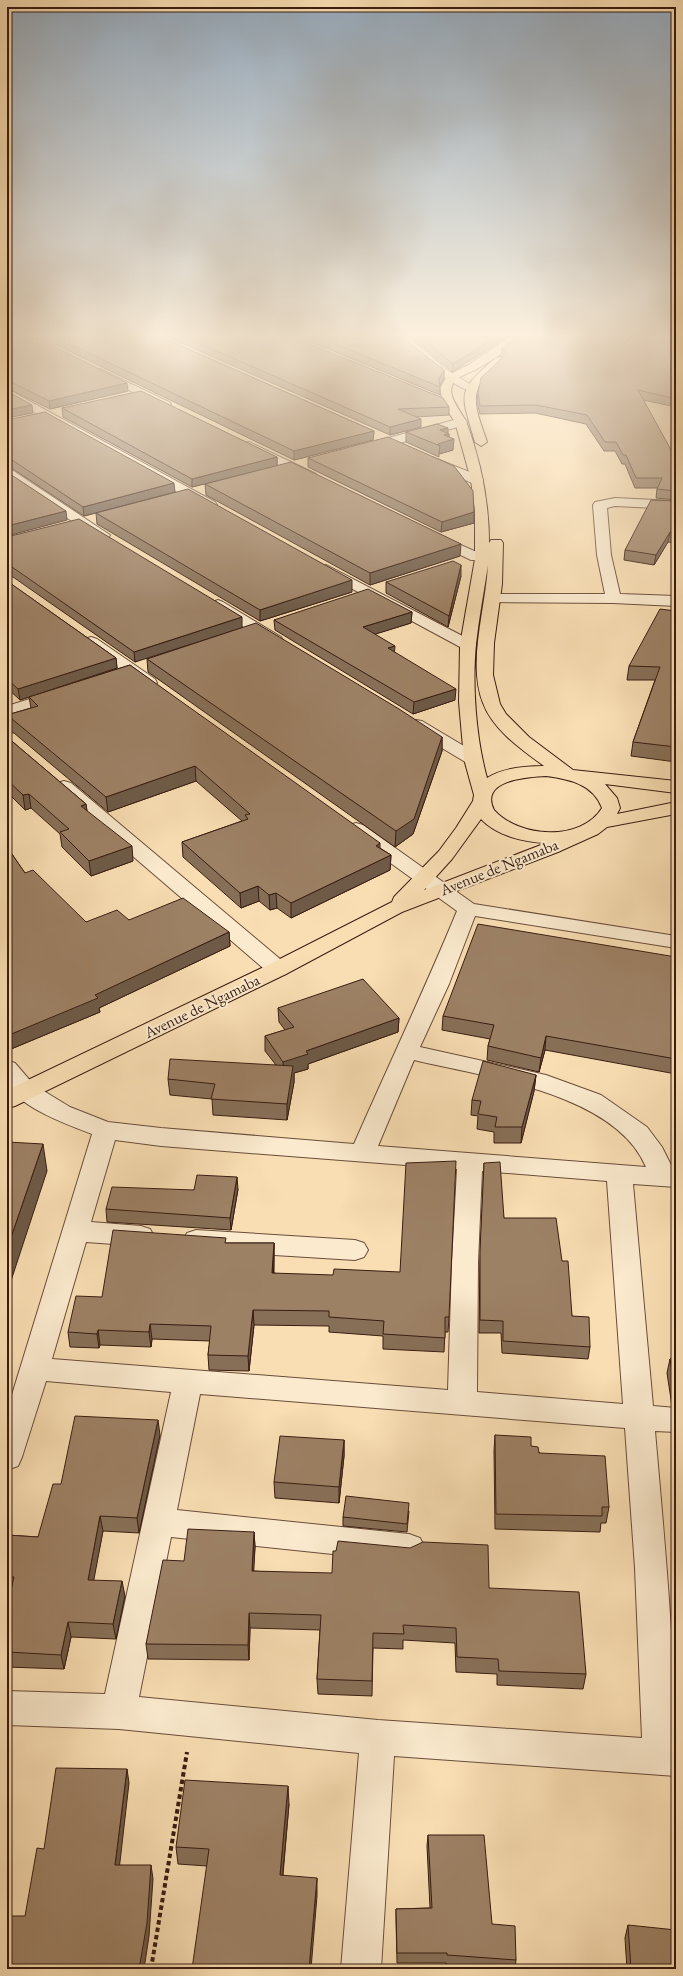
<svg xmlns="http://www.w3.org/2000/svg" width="683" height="1976" font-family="'EB Garamond',serif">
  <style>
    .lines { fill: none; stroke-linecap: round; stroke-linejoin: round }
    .minor-casing { stroke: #694d3a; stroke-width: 2 }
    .major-casing { stroke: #391d11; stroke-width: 2 }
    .path { stroke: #391d11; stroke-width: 4; stroke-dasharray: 4.5 3; stroke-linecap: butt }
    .minor { fill: #fbeace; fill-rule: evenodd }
    .major { fill: #f9deb3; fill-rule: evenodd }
    .wall { fill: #876f57; stroke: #391d11 }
    .shaded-wall { fill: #6e5a47; stroke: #391d11 }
    .building { fill: #9d8165; stroke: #391d11 }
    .labels { text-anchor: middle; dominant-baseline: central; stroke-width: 4; stroke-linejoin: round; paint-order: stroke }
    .street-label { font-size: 16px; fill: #391d11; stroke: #fbeace }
  </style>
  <rect width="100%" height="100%" fill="#f9deb3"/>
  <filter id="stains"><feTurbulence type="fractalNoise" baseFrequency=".005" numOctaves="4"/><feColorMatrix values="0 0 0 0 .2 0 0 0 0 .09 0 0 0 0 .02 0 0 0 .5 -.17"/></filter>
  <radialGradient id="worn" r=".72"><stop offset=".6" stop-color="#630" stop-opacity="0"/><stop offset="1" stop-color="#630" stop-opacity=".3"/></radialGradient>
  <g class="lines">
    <defs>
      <path id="minor" d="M394,334h11l40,35 33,20 -2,2c-15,4 -73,-44 -82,-57z
        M642,334h20l14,3v6l-33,-7z
        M100,369l69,33 2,2 -2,2h-8l-65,-32 -2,-2z
        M7,389l208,113 2,3 -2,3h-10l-198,-111z
        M461,418l4,1 2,3 -2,3 -98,27 -6,-4 2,-3z
        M249,442l67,32 1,3 -6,4 -5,-1 -61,-31 -2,-3 2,-3z
        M432,457l50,20 1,3 -1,3h-10l-44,-19 -2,-3z
        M7,469l5,1 98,65 -2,3h-10l-91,-59z
        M615,498l61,3v8l-61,-3 -8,2 4,47 9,39 56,2v10l-63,-3 -125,-1 -3,-3 3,-3 5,-2h112l-8,-39 -4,-50 2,-3z
        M434,533l47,21 2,3 -2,3h-10l-42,-20 -2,-3 2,-3z
        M326,565l148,77 2,3 -2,3 -6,2 -6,-2 -141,-76 -2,-3 2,-3z
        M218,600l5,2 58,35 2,3 -2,3 -6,2 -6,-2 -56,-35 -3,-3 3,-3z
        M91,637l6,2 58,40 2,4 -2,4 -6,1 -6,-1 -58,-42 -2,-3 2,-3z
        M59,690l6,1 2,4 -2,4 -58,18v-11z
        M416,720l6,1 57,34 3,4 -3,4 -6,1 -6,-1 -57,-34 -3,-4 3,-4z
        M64,781l7,2 215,181 3,5 -3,5 -8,2 -8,-2 -213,-183 -2,-4 2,-4z
        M356,823l7,2 111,79 202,32v12l-201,-32 -26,68 -29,63 126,28 55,20 46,32 15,20 11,22h3v18l-43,-3 20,222 23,2v24l-21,-1c10,115 21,229 21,345l-282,-20 -13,213h-40l18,-216 -240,-24 -112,-4v-34l98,3 66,-302 -125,-11 -24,76 -4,9 -11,4v-59l85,-277c-24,-9 -71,-26 -84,-49 -3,-6 -1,-18 -1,-25l8,3 19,22 36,22 38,15 53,6 193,16c34,-78 71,-155 103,-233l-108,-78 -3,-4 3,-4zM414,1060c70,17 201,33 232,107l-268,-21zM115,1140l46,6 296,23 -5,93 -4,128 -396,-31 34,-117 55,4 9,-3 4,-7 -4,-7 -9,-3 -50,-4zM482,1171l125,10 16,223 -146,-12 1,-130zM200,1394l425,34 10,140 7,170 -264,-18 -239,-23 32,-160 238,25 11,-4 5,-10 -5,-10 -11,-4 -232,-24z
        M196,1230l159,10 9,3 4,7 -4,7 -9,3 -159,-10 -9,-3 -4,-7 4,-7z"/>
      <path id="major" d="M515,334h12c-7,9 -41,30 -52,36 -6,3 -15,6 -19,10 -14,13 7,32 11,44 14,38 22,78 22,119l2,-3h10l2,3 -1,41 -8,59 -1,32 7,29 6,10 23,23 44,33 103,11v12l-71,-9 12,14 3,10 -3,6 59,-12v12l-69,13 -9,7 -40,18 -156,60 -116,62 -271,132 -8,2v-18l263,-126 122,-62 2,-5 45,-46 17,-23 17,-27 1,-6 -10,-36 -5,-57 1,-57 15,-86v-48l-4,-31 -16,-58 -12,-18 -3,-16 7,-12 21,-11zM488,565c-2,42 -21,98 -5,138 10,27 38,46 61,63 -19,0 -41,2 -57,12 -11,-40 -15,-93 -11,-134 3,-27 8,-53 12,-79zM546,776c23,3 47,8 56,32 -21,34 -83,30 -108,2 -15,-30 33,-33 52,-34zM481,819c16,17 43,23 65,24l-122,47 28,-31z
        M500,357l5,3c-5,8 -14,13 -21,19 -17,18 -3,43 3,63l-6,4 -6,-4c-14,-49 -20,-50 21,-84z"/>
    </defs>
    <!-- minor casing -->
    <use href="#minor" class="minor-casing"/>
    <!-- major casing -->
    <use href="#major" class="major-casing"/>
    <!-- path -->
    <path class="path" d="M151,1969l36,-217"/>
    <!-- minor -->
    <use href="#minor" class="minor"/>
    <!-- major -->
    <use href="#major" class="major"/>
  </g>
  <!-- wall -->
  <path class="wall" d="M7,334l121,57 -78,18 -43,-21z
    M34,334h120l220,97 -1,9 -79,20z
    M161,334h124l164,73v8l-33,2 5,10 -31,8z
    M292,334h108l8,8 36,28v9l-4,6v10z
    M407,334h105l-60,38z
    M640,334l-18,12 6,-1 47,-9 -8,-2h9v73l-33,-7 33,59v41l-20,-2 1,-9 1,-1h-23l-10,-24h-3l-7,-13h-11l-18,-27 -51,-11 -55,1 -3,-12 1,-9 24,-36 -1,-1 1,-8z
    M62,408l215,49v9l183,90 -90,29 -164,-90 -1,-11 65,-17 -78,20 -129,-70z
    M7,420l168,72 177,100 -92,29 -163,-97 -1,-11 -12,3 -71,-47 -6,-1z
    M406,432l42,2h1v3l4,13 -14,4v3l-33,-15z
    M308,458l166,54v11l-33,9 -133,-65z
    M676,501v42l-8,-1 -14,23 -30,-5 1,-10z
    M7,537l235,80 -107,45 -122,-85 -6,-1z
    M461,576l-13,51 -62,-34v-11z
    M7,581l109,77 1,10 -97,32 -13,-12z
    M676,611v151l-45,-6 2,-14 22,-62h-28l2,-14z
    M412,612l-1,11 -36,11 19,18 61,48 -42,14 -138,-84 -1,-10z
    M147,659l295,78v14l-29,83 -18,13 -247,-175z
    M130,665l250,183 11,7 -1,15 -99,48 -14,-10 -7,2 -11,-9 -18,7 -58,-51 -1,-15 60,-21 -46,-40 -88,31 -94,-79 -7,-1v-17l24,-7 -2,-11z
    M7,737l79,67 1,7 46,50 -42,15 -29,-29 -2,-13 -29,-26 -6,2 -18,-18z
    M7,847l18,26 61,49 43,-2 100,12 1,14 -131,62 1,4 -89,37 -4,-5z
    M676,957v117l-131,-24 -6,22 -52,-12 1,-14 2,-7 -48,-9 1,-14z
    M278,1008l121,10 -1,14 -90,32v5l-14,4v9l-7,38 -74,-5 -1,-16 -42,-4 -2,-16 108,-14 -11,-14v-15l20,-6 -6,-8z
    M536,1075l-2,16 -13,52h-27v-11l-17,-3 1,-13 -7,-1 1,-15z
    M484,1163l20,55 58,43 10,55 18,31 -2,12 -86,-6 -1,-20h-22l1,-71z
    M238,1189l-7,41 -124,-8 -1,-13 88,-19z
    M226,1243h48v30l175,44 -1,15h-3l-1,20 -61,-3v-13l-54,-4v-6l-75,-1 -5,46 -40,-1 -1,-15 2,-14 -58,-2 -1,8 -51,-2 -1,3 -29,-1 -2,-15 34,-35z
    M670,1359h6v48l-4,-1 -5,-33z
    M160,1435l-21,98 -36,-2 -10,49 32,16 -9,43 -45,-2 -7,32 -57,-2v-59l4,-17h-4v-56l31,2 23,-53z
    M495,1435l36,11 78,61 -3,16h-5l-1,9 -105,-3 -1,-78z
    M344,1440v16l-5,47 -64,-5 -1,-16z
    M409,1511l-2,21 -64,-6v-9z
    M254,1532l1,15 -2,24 236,17 97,86 -3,15 -86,-4v-11l-41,-2 -1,-29 -52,-3v9l-30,-1 -1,48 -54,-2 -1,-15 3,-49 -70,-2 -1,32 -101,-1 -2,-15 38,-83z
    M289,1804l-6,71 34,21 -110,-30 -29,-2 -2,-17z
    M428,1835l64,89 24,36 -1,9h-15l-54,-4v-2h-49l-1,-43v-11l34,-1 -3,-62z
    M628,1925l48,44h-49l-2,-31z"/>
  <!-- shaded-wall -->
  <path class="shaded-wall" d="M500,334h12l-60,38 1,-8z
    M628,334h12l-24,15v-8z
    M444,370v9l-5,7v-7z
    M127,383l1,8 -78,18 -1,-8z
    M32,405l1,8 -26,5v-8z
    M421,419v8l-31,8v-8z
    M448,428v7l1,-1v7l5,-2 -1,11 -14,4 1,-8 -2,-2 2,-14z
    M374,431l-1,9 -79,20v-9z
    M277,457v9l-85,21v-8z
    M174,483l1,9 -91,24 -1,-9z
    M66,511l1,9 -60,16v-10z
    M474,512v11l-33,9 1,-10z
    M670,532l-2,10 -14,23 2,-10z
    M461,544l-1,12 -90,29v-12z
    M461,565v11l-13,51 1,-11z
    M352,580v12l-92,29v-11z
    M412,612l-1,11 -48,15v-11z
    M242,617v11l-107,34 -1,-10z
    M395,646l-1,11 -6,-9z
    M116,658l1,10 -97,32 -2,-11z
    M456,689l-1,11 -42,14 1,-12z
    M442,737v14l-29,83 -18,13 1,-16z
    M195,766l1,15 -88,31 -2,-15z
    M29,794l2,14 -6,2 -2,-15z
    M86,804l2,15 -7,-13z
    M380,843v14l-4,-11z
    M132,846l1,15 -42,15 -2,-15z
    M391,855l-1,15 -99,48v-15z
    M258,886l1,15 -18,7 -1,-15z
    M276,893l1,15 -7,2 -1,-15z
    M229,932l1,14 -131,62 1,4 -89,37 -2,-14z
    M399,1018l-1,14 -90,32v5l-14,4v9l-7,38v-16l-3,-28 -1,-14 23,-11z
    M546,1036l-1,14 -6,22 2,-14z
    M536,1075l-2,16 -13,52 1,-16z
    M43,1144l4,27 -40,122v-44z
    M237,1177l1,12 -7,41 -1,-12z
    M274,1243v14l-1,31 -1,-15z
    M253,1310l1,15 -5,46 -1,-15z
    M150,1324l2,15 -1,8 -2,-15z
    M98,1330l2,15 -1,3 -2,-14z
    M158,1420l2,15 -21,98 -2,-15z
    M344,1440v16l-5,47v-16z
    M100,1516l3,15 -12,64 -3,-15z
    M254,1532l1,15 -2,39 -1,-15z
    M122,1581l3,15 -9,43 -3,-15z
    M249,1613l1,15 -1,32 -1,-15z
    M68,1622l3,15 -7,32 -3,-14z
    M127,1769l2,14 -11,96 -3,-14z
    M288,1786l1,18 -8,88 -1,-17z
    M151,1865l2,14 -4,57 -5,33h-5z
    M317,1878v18l-6,73h-2z"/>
  <!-- building -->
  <path class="building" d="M7,334h22l98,49 -78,18 -42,-21z
    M49,334h105l220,97 -80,20z
    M178,334h107l158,64 6,9 -51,2 23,10 -31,8z
    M311,334h89l8,8 36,28 -5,9 1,8z
    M417,334h83l-47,30z
    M521,334h107l-12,7 3,5 9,-1 22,-11h14l12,3v62l-38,-9 38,69v32l-19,-2 5,-11h-26l-10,-23h-3l-7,-13h-11l-18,-27 -51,-10 -56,1 -2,-13 3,-15 26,-25 -5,-5z
    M7,391l25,14 -25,5z
    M141,391l136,66 -85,22 -130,-71z
    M45,412l129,71 -91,24 -71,-47 -5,-1v-39z
    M437,424l11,4 -8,2 9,4 -5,1 10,4 -16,5 2,2 -34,-14z
    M388,437l66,29 19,25 1,21 -32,10 -134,-64z
    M291,462l170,82 -91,29 -165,-89z
    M7,472l59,39 -59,15z
    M188,489l164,91 -92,30 -164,-97z
    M651,500l25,1v32l-6,-1 -14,23 -31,-5z
    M79,519l163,98 -108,35 -122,-85 -5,-1v-29z
    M453,561l8,4 -12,51 -63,-34z
    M7,581l109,77 -98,31 -11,-10z
    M368,589l44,23 -49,15 32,19 -7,2 68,41 -42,13 -140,-82z
    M660,609l16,2v136l-43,-5 27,-75 -31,-1z
    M256,623l143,86 43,28 -28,82 -18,12 -249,-172z
    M130,665l250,178 -4,3 15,9 -100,48 -15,-10 -7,2 -11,-9 -18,7 -58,-51 66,-23 -3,-4 5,-1 -55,-48 -89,31 -94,-78 -5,-1v-3l31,-9 -9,-9z
    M7,737l79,67 -5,2 51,40 -43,15 -29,-29 9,-3 -40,-35 -6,1 -16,-15z
    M7,847l18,26 8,-3 53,52 31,-12 12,10 54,-22 46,34 -134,63 3,3 -89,37 -2,-2z
    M478,924l198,33v102l-130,-23 -5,22 -53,-12 6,-21 -51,-9z
    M363,979l36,39 -93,33 2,3 -25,8 -18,-26 29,-9 -16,-19z
    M170,1059l123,7 -6,38 -76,-5 4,-15 -47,-5z
    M483,1061l53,14 -14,52h-27l2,-10 -19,-3 3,-13 -9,-1z
    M7,1142l36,2 -36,105z
    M456,1161l-7,156h-4v21l-62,-4 1,-13 -55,-4v-6l-76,-1 -5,46 -40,-1 3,-29 -61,-2 -1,8 -51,-2 -1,4 -29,-2 8,-36 26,1 11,-67 113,8 -1,5h49l-2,30 61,2 1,-6 66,3 6,-109z
    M500,1162l4,56h52l6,43h6l4,55 17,1 1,30 -87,-6v-20l-23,-1v-70l4,-87z
    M197,1175l40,2 -7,41 -124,-9 6,-22 82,3z
    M670,1359h6v33h-1z
    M75,1416l83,4 -21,98 -37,-2 -12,64 34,1 -9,43 -45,-2 -7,33 -54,-3v-44l7,-31 -7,-1v-41l31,2 15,-53h8z
    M495,1435l36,2v9l7,1 1,6 66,3 4,51h-7v9l-106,-2z
    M280,1436l64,4 -5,47 -65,-5z
    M346,1496l63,7 -2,21 -64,-7z
    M188,1529l66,3 -2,39 80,2 1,-22h3l2,-10 72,7 13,-6 65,3 1,43 90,4 7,82 -87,-3 -1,-12 -41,-2 -1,-29 -53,-3 1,9 -31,-1 -1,48 -55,-2 4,-64 -72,-2 -1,32 -102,-1 17,-84 21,1z
    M56,1768l71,1 -12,96h36l-4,58 -8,46h-132v-53h18l12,-68 7,1z
    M185,1780l103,6 -8,89 37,3 -8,91h-117l17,-120 -33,-2z
    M428,1835h56l8,89 23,2 1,34 -69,-5v-2h-50l-1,-44 36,-1z
    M628,1925l48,5v39h-45z"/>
  <!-- sky -->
  <linearGradient id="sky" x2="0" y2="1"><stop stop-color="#95aabd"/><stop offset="0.55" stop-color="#fcf0dd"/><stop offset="1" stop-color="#fcf0dd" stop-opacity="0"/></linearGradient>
  <rect width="683" height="611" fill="url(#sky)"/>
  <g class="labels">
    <!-- street labels -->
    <g class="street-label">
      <text transform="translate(499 867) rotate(-22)">Avenue de Ngamaba</text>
      <text transform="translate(202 1006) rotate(-26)">Avenue de Ngamaba</text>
    </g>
  </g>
  <!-- margin -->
  <rect width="683" height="1976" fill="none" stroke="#f9deb3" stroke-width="24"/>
  <rect x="8" y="8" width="667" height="1960" fill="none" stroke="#391d11" stroke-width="2"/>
  <rect x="12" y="12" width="659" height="1952" fill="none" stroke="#391d11"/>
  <rect width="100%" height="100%" filter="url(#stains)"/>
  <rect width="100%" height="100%" fill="url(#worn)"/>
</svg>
